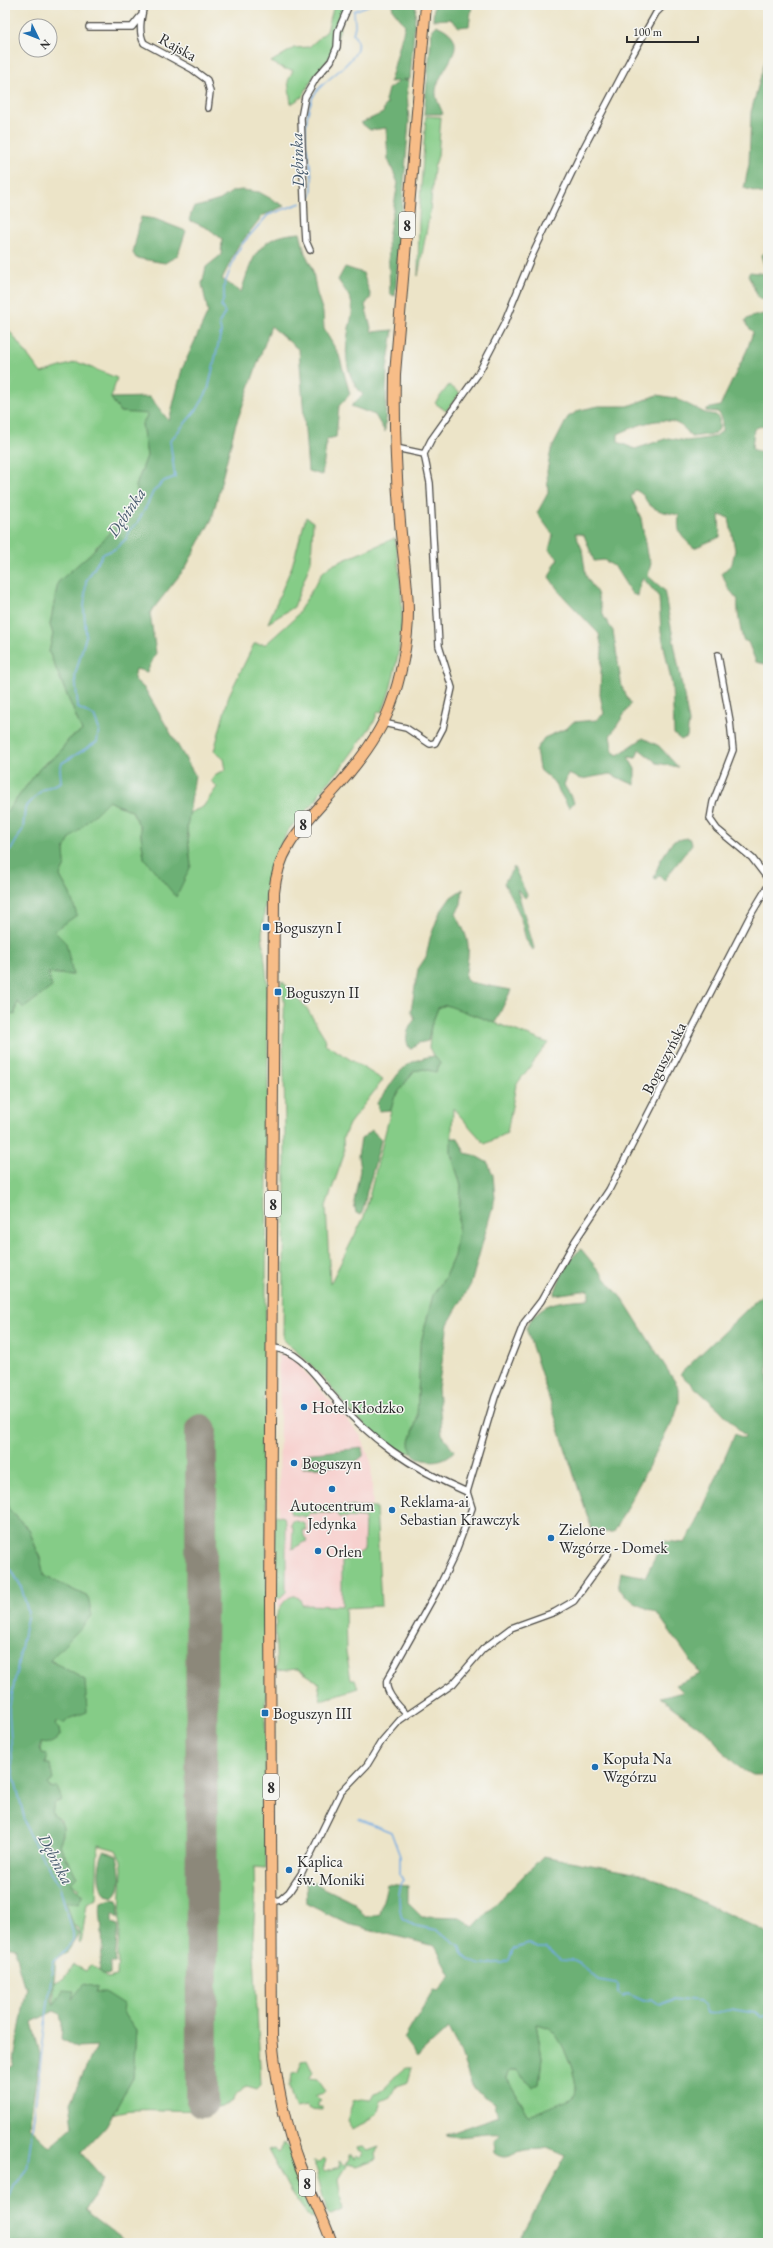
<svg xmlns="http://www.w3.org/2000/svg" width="773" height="2248" font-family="'EB Garamond',serif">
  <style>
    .built { fill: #f7d0ce }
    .green { fill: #85cc87; stroke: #587c59 }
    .forest { fill: #6cb074; stroke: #4c6e50; fill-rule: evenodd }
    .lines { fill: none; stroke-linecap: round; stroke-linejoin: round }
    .stream { stroke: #73ace3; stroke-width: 1.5 }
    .runway { stroke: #8c887a; stroke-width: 32 }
    .street-casing { stroke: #484743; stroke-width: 8 }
    .highway-casing { stroke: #484743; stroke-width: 12 }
    .street { stroke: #fff; stroke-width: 5.5 }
    .highway { stroke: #f7bd88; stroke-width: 10 }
    .poi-dot { fill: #1f6fb2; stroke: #f6f6f2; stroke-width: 1.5 }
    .labels { text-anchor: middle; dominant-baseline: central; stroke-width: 3; stroke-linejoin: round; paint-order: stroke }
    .shield { fill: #f6f6f2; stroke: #686867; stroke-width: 1 }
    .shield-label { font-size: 15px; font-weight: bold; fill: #2b2b2b }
    .street-label { font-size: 16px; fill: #2b2b2b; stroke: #f6f6f2 }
    .poi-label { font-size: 16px; fill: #2b2b2b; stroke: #f6f6f2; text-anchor: start }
    .water-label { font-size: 17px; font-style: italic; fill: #44586b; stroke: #f6f6f2 }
  </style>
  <rect width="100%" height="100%" fill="#f6f6f2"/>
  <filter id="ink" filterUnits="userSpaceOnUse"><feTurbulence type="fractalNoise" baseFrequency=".025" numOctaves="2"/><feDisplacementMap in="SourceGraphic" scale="8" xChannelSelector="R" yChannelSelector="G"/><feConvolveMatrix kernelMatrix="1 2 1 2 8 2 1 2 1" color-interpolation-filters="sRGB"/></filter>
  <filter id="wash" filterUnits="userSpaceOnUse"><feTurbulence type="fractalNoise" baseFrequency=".012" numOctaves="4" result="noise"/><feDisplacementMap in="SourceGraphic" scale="16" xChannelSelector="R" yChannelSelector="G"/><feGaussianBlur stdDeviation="0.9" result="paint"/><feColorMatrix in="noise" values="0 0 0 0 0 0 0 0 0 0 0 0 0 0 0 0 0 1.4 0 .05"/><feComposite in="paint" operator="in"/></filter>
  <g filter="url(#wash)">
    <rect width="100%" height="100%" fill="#ece4c8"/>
    <!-- built -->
    <path class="built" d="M278,1354l8,2 10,6 65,74 10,26 2,49 -6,97 -89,-1 2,-200z"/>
    <!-- green -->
    <path class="green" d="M334,5h12l-11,42 -7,13 -14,16 -12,21 -11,7 -3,-23 5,-11 -8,-1 -14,-7 23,-14 15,-1 18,-16z
      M426,116l15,1 -3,39 -4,12 -4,44 -12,64 1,-60z
      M5,325l36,48 36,-11 40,16 -6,20 9,14 29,1 -7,11 5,32 -11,30 4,14 -49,53 -33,30 -8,42 3,9 -4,18 33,79 -13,8 -11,15 -17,13 -36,47z
      M449,385l11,8 -14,18 -11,-8z
      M306,517l7,5 -2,39 -17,46 -26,16 24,-57z
      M395,538c3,24 7,49 7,74 0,29 -8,73 -20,100l-4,-1 -4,11 -33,46 -21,24 -3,7 -28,30 -14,27 -8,30 -5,48 5,46 1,91 -3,325 -3,4 4,1 1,291c-4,18 -1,35 -1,54 0,41 0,81 0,122l-12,-1 1,39 -2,30 8,149 -4,4 -10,-3 -13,11 -1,3c-28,21 -86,2 -121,14l21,-36 3,-48 -13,-18 -28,-20 3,-4 -44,18v-24l9,-3 11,-14 12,6 5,-6 17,13 9,-2 5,-106 -1,-10 -5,-10 -18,-5 -2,54 -9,5 -6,40 -2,-1 1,-8 -2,-7 -5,-3 -8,-24 15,-12 -9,-6 -1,-20 -11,-18 4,-10 -2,-15 -9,-6 1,-25 -4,-2c-2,-8 -9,-38 -8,-44l15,-3 4,-5 -1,-6 -4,-4 30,-45 -35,-20 38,-63 -44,-21 -4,-18 -11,-28 -21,-22v-12l-3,-3v-480l10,1 2,-13 31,-28 25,2 -19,-44 16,-37 -10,-18 5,-11 -1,-16 6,-10 38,-38 24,10 8,16 4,31 47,7 -4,-37 2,-15 14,-6 14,-20 -6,-6 5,-7 10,-4 -2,-11 -10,-8 15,-56 25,-51h12l29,-26 28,-46 7,-6z
      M282,981l24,26 19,31 1,4 -2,1 59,37 -34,44 -6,14 1,17 -18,51 4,78 34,-67 30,-119 20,-27 10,-2 12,3 4,-8 -11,-16 2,-22 7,-18 8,-3 10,3 92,35 -32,42 -9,48 -22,11 -32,-36 -2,46 10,31 -3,46 -4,25 -10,23 -11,16 -13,51 -3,73 -8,26 5,9c-44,-9 -73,-58 -102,-88 -9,-10 -20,-17 -29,-27 1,-97 4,-195 0,-293 -1,-14 5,-49 -3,-59z
      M298,1505l78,2 5,99 -36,2 1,44 5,27h4l3,9 -37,12 -3,-18 -20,-13 -22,2c1,-12 -2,-49 1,-57 3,-8 12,-22 22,-17l3,8 40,1v-44l22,-12 1,-32 -26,-1 -3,-4h-26l-3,4 -16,-3 -2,-6h7z
      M276,1515l8,2 2,6v69l-6,6 -6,-1v-80z
      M294,1520l11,4 2,6h-4l1,6 3,5 -15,8 1,-21 -2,-4z
      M536,2024c4,1 11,3 15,5 11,8 31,56 23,68 -1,3 -37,15 -45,19l-23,-39 3,-6h7l10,10 13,3 3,-27z
      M308,2060l6,13 -5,5 9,1 7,10 -2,4 -8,3 6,4 -3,2v4h4v4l-13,-1 -2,-3 -11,2 -1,-1 -6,-21 2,-4 1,-8 6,-1 4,-12z
      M406,2068h6l-4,14 -12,4 -6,11 -9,4 -4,14 -24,14 -6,-7 6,-21 8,-2 10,1 4,-7c10,-1 21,-19 31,-25z
      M284,2144l4,3 12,34 -2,4 1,4h5l12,29 -7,-1 -19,-26 -22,-41 6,-2 5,4z
      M363,2147l5,4 11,-4 -3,5 1,7 -20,7 -10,-2 -9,15 5,31 -15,6 -11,-41 1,-3 -5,-11 6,1 4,-4 2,2 -3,9 2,2 16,-4 -1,-6 5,4 5,-5v-4h3l2,3 3,-3 2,2 4,-2v-3l-5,-2 -1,-3z"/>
    <!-- forest -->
    <path class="forest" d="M392,5h24l-6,74 -8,1 7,1 -2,11 2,29 -14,175 -5,-2 -2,-56 10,-55 -10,-24 -2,-31 -16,2 -9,-7 22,-10 2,-8 3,-2 -3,-2 3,-12 11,-8 -9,1 15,-57 -12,-15z
      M434,5h38l-3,21 -10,1 -9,-8 -17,1z
      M436,25c44,18 -2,45 0,69 0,6 5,14 7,20h-19l8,-85z
      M768,50v150l-5,-6 -19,-6 5,-24 2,-52z
      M242,190l17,2 25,14 -22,10 -25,32 -15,31 19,13c12,-36 16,-56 59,-59l5,20 7,14 5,27 6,18 1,17 15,26 11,39 -11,12 -3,31 -9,2 -5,36 -14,-4 -9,-121 -28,-24 -36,101 -23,92 -26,48 -36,46 6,40 -9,19 -11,-3 -2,10 11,10 50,86 -8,53 4,38 -15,31 -32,-39 -4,-31 -8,-16 -24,-10 -38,38 -6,10 1,16 -5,11 10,18 7,21 -23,16 12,12 7,32 -25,-2 4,14 -28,21 -7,-6 -2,13 -10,-2v-199l36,-47 17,-13 11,-15 13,-8 -33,-79 4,-18 -3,-9 8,-43 33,-29 49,-53 -4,-14 11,-30 -5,-32 6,-10 -28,-2 -9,-14 39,-1 19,24 13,-52 26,-57 -6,-28 4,-17 15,-12 1,-16 -13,-10 -20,-9 4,-12 27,-8 13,-9z
      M141,217l14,2 31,12 -8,24 -13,8 -29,-5 -3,-5z
      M768,251v52l-10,-6 -10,-22 2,-3 17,2 -6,-19z
      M345,267l18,6 8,24 -6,8 7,27 21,-2 -6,39 -2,63 -10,-17 -24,-9 12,-11c-18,-20 -19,-41 -14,-67 2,-8 5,-19 2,-27 -3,-8 -9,-15 -13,-21z
      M768,313v110l-14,6 -2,20 16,5v188l-4,-2 1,24 -9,-2 -8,-20 -5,-2c-2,-9 -7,-32 -5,-40l-10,-12 -6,-15 10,-9 3,-14 -6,-32 -10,-3 1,22 -26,11c-14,-13 -17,-14 -15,-33 -9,-2 -21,-3 -28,-9 -8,-6 -3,-10 -16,-16l-4,7 10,21 6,37 4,8 -3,13 16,14 25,132 -2,15 -6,3 -7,-6 -2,-49 -11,-54 -2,-34 -16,-19 -3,6 -2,12 -6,-2 -17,-27 -11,-7 -10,1 -10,-26 -9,-2 7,16 4,27 11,17 7,24 9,14 9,56 9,17 -21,32 3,16 5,3 25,-17 16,8 19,21 -21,-4 -18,-14 -3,9 -8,-1 7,12v16l-25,-11 -29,5 -13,-5 -4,11 10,17 -5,6 -16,-27 -14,-12 -3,-19 8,-12 23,-10 6,-6 23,-2 8,-6 -4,-19 2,-46 -3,-15 -38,-40 -12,-17 9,-19 -9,-8 4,-15 -16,-22 11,-20 -1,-22 4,-21 17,-33 12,-7 19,-4h29l29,-11 18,3 30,15 11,2 3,4v10l-4,5 -24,3c-16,-28 -49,-14 -73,-3v8l17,7 33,-11 18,3 23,-3 7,-2 6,-5v-13l-4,-6 -12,-1 1,-2 13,-3 27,-56 6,-18 -6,-6 -2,-6 6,-3z
      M687,838l4,1 1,5 -26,34 -2,3 -5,-6 -3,4 -2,-1 6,-17 13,-20z
      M514,867l13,28 -2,3 -8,-9 17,59 -1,2 -7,-10 -6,-25 -16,-32z
      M463,889l-2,15 -5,10c15,29 14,32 9,64l4,4 42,8 -16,33 -49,-18 -8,3 -7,18 -3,15 -10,2 -8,6c-7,-10 -2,-21 5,-30l-4,-8 7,-42 8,-12 4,-19 9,-24 12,-17z
      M434,1056l6,7 -4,9 -12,-3 -10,2 -20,27 -3,12 -12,1 -2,-8c21,-25 21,-42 57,-47z
      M372,1130l9,10c-4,17 -9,34 -14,51 -2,9 -2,15 -6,24l-5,-2 -2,-11 6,-32 -2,-14 3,-17z
      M451,1138h7l7,15 9,2 14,8 5,12 2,23 -24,86 -23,40 -10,64 4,46 12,17c-8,11 -30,14 -41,3 -1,-2 -3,-6 -4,-9l8,-26 3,-73 13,-51 11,-16 10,-23 4,-25 3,-46 -10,-31z
      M581,1249l43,52 55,87v14l-4,14 -61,116 -21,1 -67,-205c14,-28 35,-27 63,-29v-9l-35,5c6,-18 12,-34 27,-46z
      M768,1289v493l-4,-7h-11l-13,-7 -20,-19 -7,-12 -53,-39 23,-6 -7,-7 24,-11 -43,-61 -22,-10 -17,-14 3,-17 24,5 18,-36 22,2 12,-21 38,-88 9,4 1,-2 -26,-27 -39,-35z
      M363,1448v8l-11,9 -49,3v-14z
      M5,1493l3,3v12l21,22 11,28 4,18 44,21 4,19 -42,44 35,20 2,32 -19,7 -4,5 -7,-3 -2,4 4,4 1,6c-5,7 -10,10 -19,8l-1,5 2,5 5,1 -2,10h5l3,16 -5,4 1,3 4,2 4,-2 4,10 -1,4 -6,2 -2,11c14,10 13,16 7,31l18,32 -6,6 12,12 -5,9 -12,-3 7,24 6,9 -11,17 -12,9 -4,40 2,5 9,-15 11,1 -2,8 12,-15 15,4 -4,4h10l19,12 -1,8 13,18 -3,48 -27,48 -25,27 23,26 -19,31 43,33h-123v-173l8,-4 14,-79 -3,-1c-3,-13 -9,-26 -8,-38l-11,-2zM54,2011l6,3 2,10 -1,15 16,8 19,-1 -26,57 3,23 -23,21 -21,-20 11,-73 -8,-32z
      M104,1851l13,4c2,13 8,33 -4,42l-7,-2c-10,-9 -8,-32 -2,-44z
      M543,1856l102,19 123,58v310h-251l48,-87 -18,-8c-9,3 -17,0 -26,3 -11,3 -15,9 -26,1l-1,-11 6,-7c-18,-2 -38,6 -55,1l54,-19 -5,-9v-4l-21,-14 -13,-38 -12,-23 -31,29 -13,-18 29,-49 5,1 13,-15 -16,-30 -87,-22 -41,-20 -1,-25 49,24 10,14 15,-3 7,-30 21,2v17l14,14 40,1 11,9zM536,2024c4,1 11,3 14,5 12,8 32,56 24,68 -1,2 -38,15 -45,19l-23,-39 3,-6h7l18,17 5,-4 3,-27z
      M111,1899l6,1 2,6 -1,12 -6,-4v9l6,2 -3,38h-5v11h-7l-4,-4c3,-13 4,-25 3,-38 0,-11 -3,-18 -1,-29z"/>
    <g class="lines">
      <!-- stream -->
      <path class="stream" d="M307,201c12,-11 0,-45 -1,-59 -1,-14 1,-30 6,-43 8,-22 61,-41 41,-65l2,-8 -1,-15 15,-6
        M5,854l6,-4 12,-21 2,-21 17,-18 19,-8 -1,-13 2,-6 35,-21 2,-13 -5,-13 -16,-8 -3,-33 11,-39 -2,-27 2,-28 17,-27 12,-5 11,-10 3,-9 7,-5 12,-22 5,-11 11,-11 11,-4 -5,-36 28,-33 10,-18 13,-58 -2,-9 6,-10 -4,-7 3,-8v-12l12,-32 7,-11 25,-28 33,-12
        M5,1567l7,4 9,15 7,26 -19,98 4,62 15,61 31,52 14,48v8l-20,22 -26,207 -16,20 -6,14
        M359,1819l32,13 9,24v19l3,5c-6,13 -5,25 -1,38l14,8 21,4 23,16c2,11 16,20 27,19 8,-2 6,-3 16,-2l6,-3 4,-11 16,-5 9,4h8l14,12 14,1 6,3 18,16 18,3 2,1v9l5,4 5,-3 16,7 8,-2 8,6 12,-6 27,3 5,3 3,8c12,3 13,-4 23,-4l25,4 5,4 8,-2"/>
      <!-- runway -->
      <path class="runway" d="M201,1430l1,672"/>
    </g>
  </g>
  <g filter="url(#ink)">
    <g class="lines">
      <defs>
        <path id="street" d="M144,5c-3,13 -6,27 0,38l48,26 15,11 3,12 -2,16
          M89,27h43l8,-10
          M310,250l-4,-9 -1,-16 -4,-107 4,-21 11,-19 15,-17 6,-14 1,-16 11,-26
          M424,454l7,-14 47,-66 26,-50 27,-66 52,-109 50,-95 23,-41 8,-8
          M718,655l12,66 3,29 -20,52 -3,17 7,10 35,29 16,21
          M383,723l23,5 24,16 5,-1 8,-15 9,-40 -13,-42 -9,-163 -6,-29 -28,-6
          M271,1348c26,0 44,27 59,45 40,47 81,75 137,99
          M406,1714c-7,-8 -22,-22 -19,-34l52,-93 15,-31 18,-48 -5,-16 28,-95 29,-74 17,-22 34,-60 34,-51 141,-274 18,-30
          M271,1902l9,-2 9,-8 12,-18 40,-82 26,-27 14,-23 19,-22 53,-36 30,-35 28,-21 44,-16 19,-11 34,-47"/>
        <path id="highway" d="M332,2243c-9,-26 -22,-51 -32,-77 -16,-42 -24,-85 -28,-129l-2,-434 4,-710c4,-45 27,-65 55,-97 22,-24 50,-59 61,-89 11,-29 18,-65 18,-95 0,-30 -6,-61 -8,-90 -4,-49 -6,-99 -5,-148l31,-369"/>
      </defs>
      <!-- street casing -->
      <use href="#street" class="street-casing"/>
      <!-- highway casing -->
      <use href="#highway" class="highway-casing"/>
      <!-- street -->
      <use href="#street" class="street"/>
      <!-- highway -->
      <use href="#highway" class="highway"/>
    </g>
  </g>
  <!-- markers -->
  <g class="poi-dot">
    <rect x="262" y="923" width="8" height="8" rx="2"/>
    <rect x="274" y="988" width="8" height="8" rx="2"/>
    <circle cx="304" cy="1407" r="4"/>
    <circle cx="294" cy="1463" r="4"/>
    <circle cx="332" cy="1489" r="4"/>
    <circle cx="392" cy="1510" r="4"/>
    <circle cx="551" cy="1538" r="4"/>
    <circle cx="318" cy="1551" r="4"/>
    <rect x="261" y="1709" width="8" height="8" rx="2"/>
    <circle cx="595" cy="1767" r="4"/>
    <circle cx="289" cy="1870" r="4"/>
  </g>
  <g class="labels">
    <!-- shield labels -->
    <g class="shield">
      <rect x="399" y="212" width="16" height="26" rx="3"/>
      <rect x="295" y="811" width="16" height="26" rx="3"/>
      <rect x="265" y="1191" width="16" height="26" rx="3"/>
      <rect x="263" y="1774" width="16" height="26" rx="3"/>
      <rect x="299" y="2170" width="16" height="26" rx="3"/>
    </g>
    <g class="shield-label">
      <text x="407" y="225">8</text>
      <text x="303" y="824">8</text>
      <text x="273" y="1204">8</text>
      <text x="271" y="1787">8</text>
      <text x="307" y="2183">8</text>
    </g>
    <!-- street labels -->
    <g class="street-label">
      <text transform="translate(178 47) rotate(29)">Rajska</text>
      <text transform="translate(664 1058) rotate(-63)">Boguszyńska</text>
    </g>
    <!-- poi labels -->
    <g class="poi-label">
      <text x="274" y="927">Boguszyn I</text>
      <text x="286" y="992">Boguszyn II</text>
      <text x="312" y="1407">Hotel Kłodzko</text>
      <text x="302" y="1463">Boguszyn</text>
      <text x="400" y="1501">Reklama-ai<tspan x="400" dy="18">Sebastian Krawczyk</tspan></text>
      <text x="332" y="1505" text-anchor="middle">Autocentrum<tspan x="332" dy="18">Jedynka</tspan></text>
      <text x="559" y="1529">Zielone<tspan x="559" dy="18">Wzgórze - Domek</tspan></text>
      <text x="326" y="1551">Orlen</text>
      <text x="273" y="1713">Boguszyn III</text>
      <text x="603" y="1758">Kopuła Na<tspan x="603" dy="18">Wzgórzu</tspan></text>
      <text x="297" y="1861">Kaplica<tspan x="297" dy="18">św. Moniki</tspan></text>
    </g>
    <!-- water labels -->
    <g class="water-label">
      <text transform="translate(297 160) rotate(-92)">Dębinka</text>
      <text transform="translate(126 512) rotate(-56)">Dębinka</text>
      <text transform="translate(56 1859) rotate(62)">Dębinka</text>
    </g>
  </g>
  <!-- margin -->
  <rect width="773" height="2248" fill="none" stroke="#f6f6f2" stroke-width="20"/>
  <!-- north arrow -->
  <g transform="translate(38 38) rotate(133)"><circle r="19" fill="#f6f6f2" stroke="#a5a5a2"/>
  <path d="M0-3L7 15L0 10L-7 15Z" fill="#1f6fb2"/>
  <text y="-6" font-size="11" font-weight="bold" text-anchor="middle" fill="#2b2b2b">N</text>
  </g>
  <!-- scale -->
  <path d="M627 36v6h71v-6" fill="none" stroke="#2b2b2b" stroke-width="2"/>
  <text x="633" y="36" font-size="12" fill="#2b2b2b" stroke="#f6f6f2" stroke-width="3" paint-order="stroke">100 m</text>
</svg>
